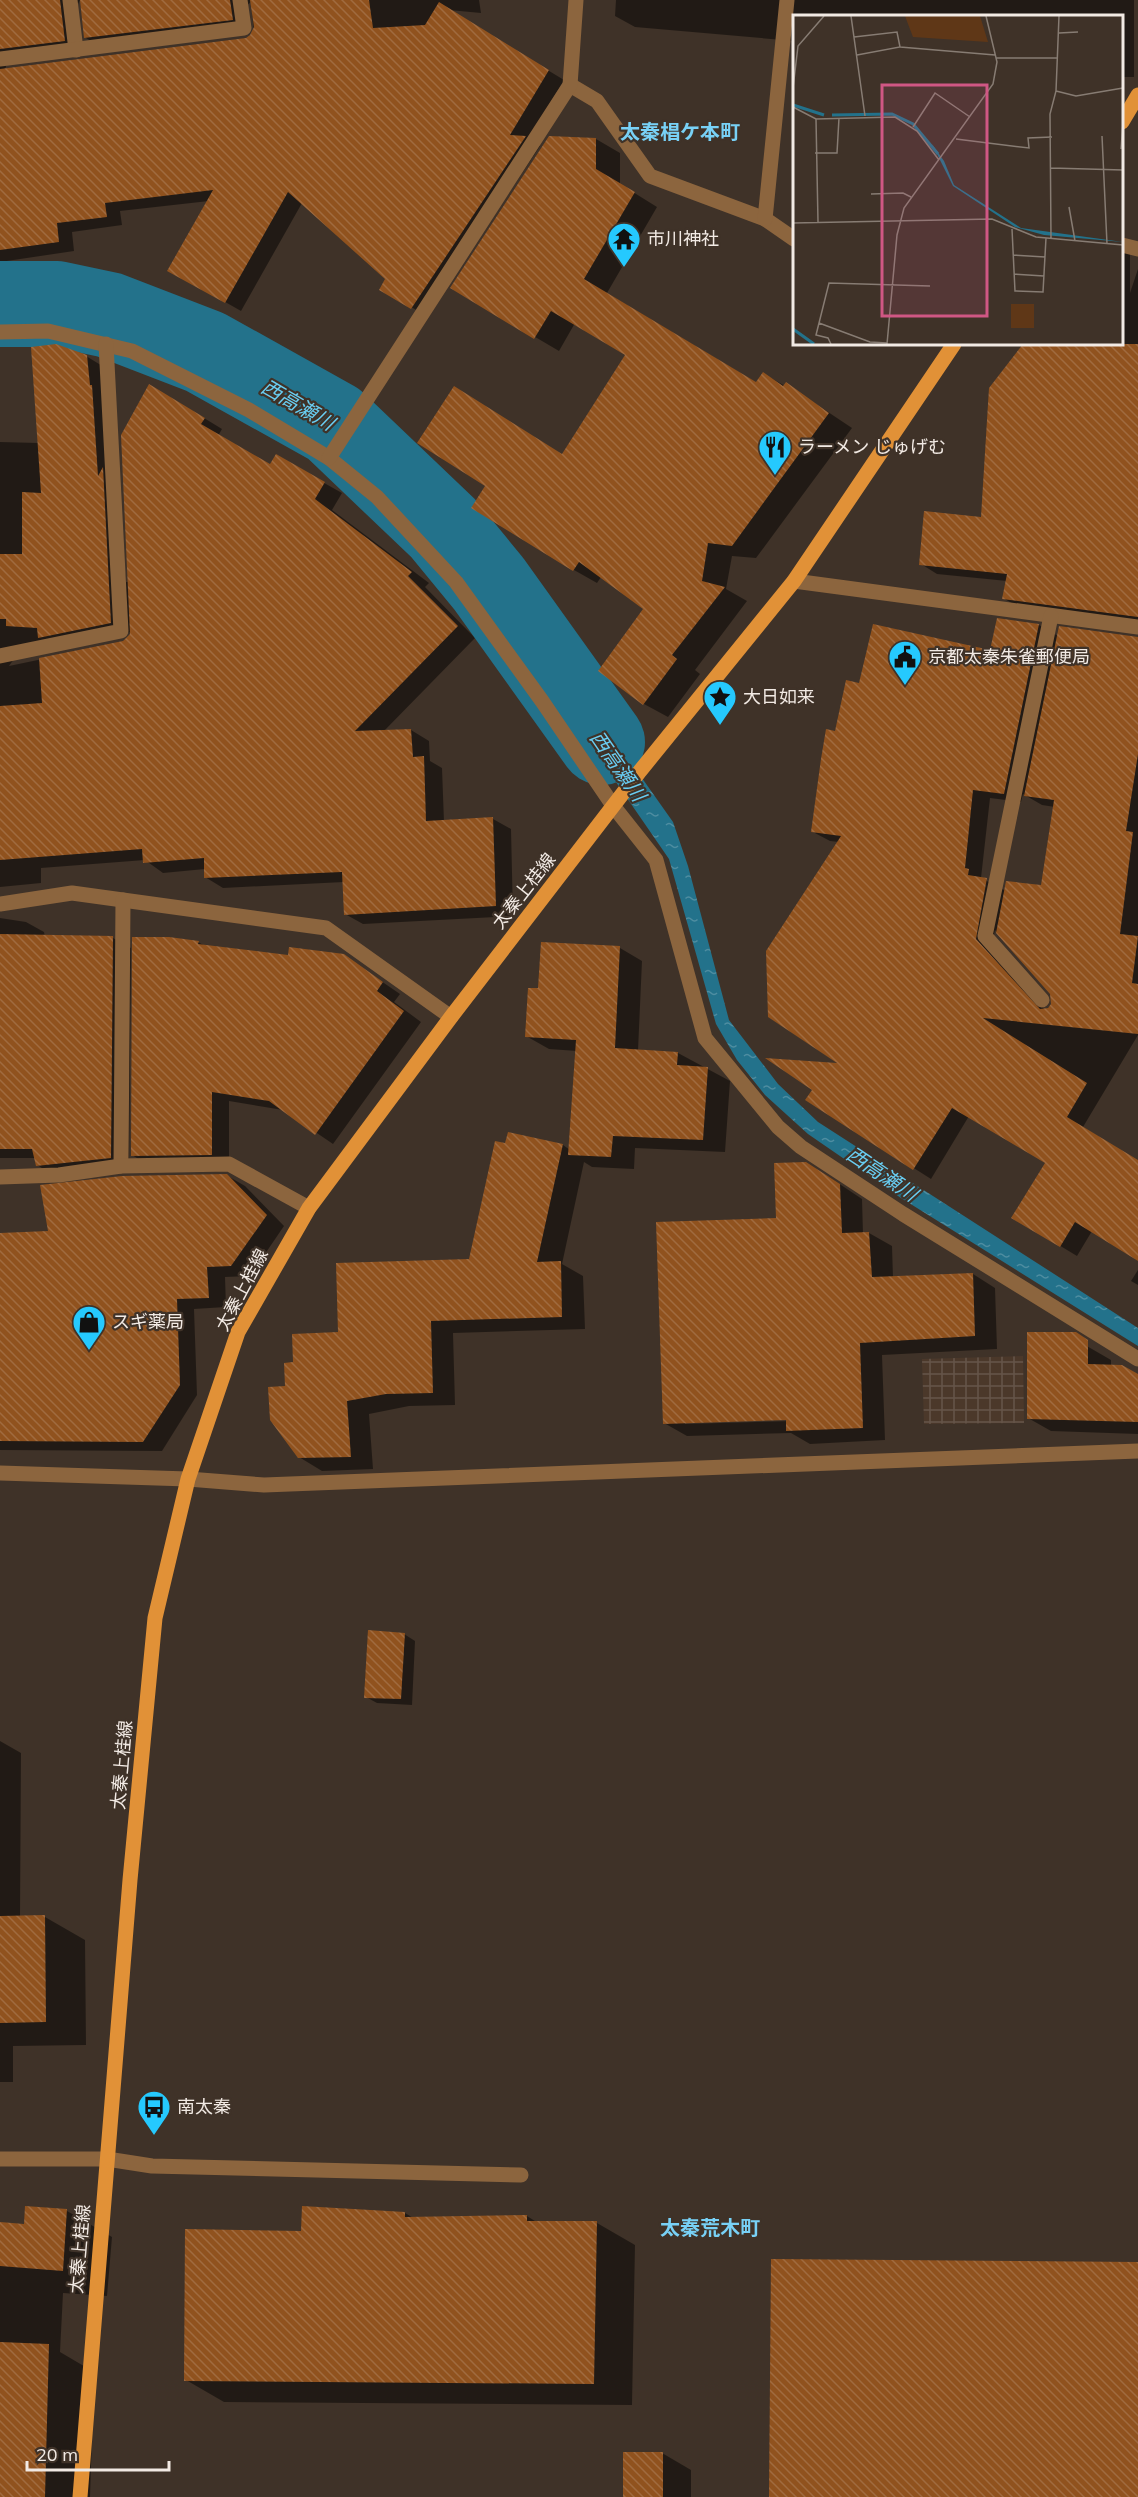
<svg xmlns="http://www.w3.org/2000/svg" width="1138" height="2497" font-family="Mulish,'Noto Sans JP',sans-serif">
<defs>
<pattern id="industrial-grid" width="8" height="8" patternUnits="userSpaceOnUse" patternTransform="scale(1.5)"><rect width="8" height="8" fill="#4b382a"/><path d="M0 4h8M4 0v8" fill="none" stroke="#655549"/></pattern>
<pattern id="water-ripples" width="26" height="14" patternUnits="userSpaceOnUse" patternTransform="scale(1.5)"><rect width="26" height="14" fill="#23728b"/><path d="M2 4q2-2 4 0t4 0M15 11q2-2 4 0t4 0" fill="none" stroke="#4e8da1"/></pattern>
<pattern id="building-back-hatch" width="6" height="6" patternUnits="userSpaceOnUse" patternTransform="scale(1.5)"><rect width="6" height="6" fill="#90521e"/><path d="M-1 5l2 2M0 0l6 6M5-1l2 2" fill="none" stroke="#a06b3f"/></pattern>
</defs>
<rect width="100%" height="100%" fill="#3f3228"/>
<polygon fill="url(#industrial-grid)" points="1023,1356 1024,1423 924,1424 922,1359"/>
<polygon fill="url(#water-ripples)" points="543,638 673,822 688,866 729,1020 778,1084 818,1122 1138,1328 1138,1346 901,1198 808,1134 765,1095 737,1060 716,1024 669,859 525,650"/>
<g fill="#0007" fill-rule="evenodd">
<polygon points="0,0 80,0 75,10 80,49 7,63 5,70 246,39 254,33 251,2 246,6 248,28 101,47 86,38 81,0 479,0 481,13 449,10 564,80 528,139 540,146 427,316 381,290 387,279 302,203 241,311 169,270 209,201 120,211 122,225 72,232 74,251 0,262"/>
<polygon points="616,0 1134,0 1134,77 1122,77 1122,16 794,16 794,41 635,27 615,16"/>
<polygon points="596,139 620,153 620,184 657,207 607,293 757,383 764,374 785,386 786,384 852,428 756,558 732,556 726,589 747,601 695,670 700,674 668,717 644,704 600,670 645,609 601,577 597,583 574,570 487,486 563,455 627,354 575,323 559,351 452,288"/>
<polygon points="1122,247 1130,252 1130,293 1138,269 1138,624 1020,608 1003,598 1007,581 937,574 921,564 983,519 1032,350 1037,344 1122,344"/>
<path d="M86,356L104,367L126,582H129L168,396L222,429L218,436L271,466L276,456L342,493L332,510L429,583L425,587L475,638L383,732L411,730L429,741L430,761L442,768L444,822L493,819L511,829L513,916L363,924L345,914L344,882L223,888L205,877V869L163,873L145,860L41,868V883L0,887V442L39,443ZM131,632V636L124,642L9,666L16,656Z"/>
<path d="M998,620L1039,625L1058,636L1138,638V1035L1083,1127L1138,1161V1260L1092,1231L1077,1256L1019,1221L1047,1162L969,1116L931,1179L807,1100L842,1065L839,842L830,841L813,832L836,733L860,685L991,652ZM1023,794L1042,805L1055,807L1042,887L1006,891L981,878L990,798L1021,802ZM995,930L1051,993L1053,1004L1045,1010L994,953L992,944Z"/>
<polygon points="0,918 26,922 44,932 45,937 113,938 131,948 129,1167 55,1176 37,1165 36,1158 0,1158"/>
<polygon points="198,942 205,946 289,957 343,955 400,994 394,1002 421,1022 333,1144 283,1110 229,1101 229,1164 150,1166 132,1155"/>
<polygon points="620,948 642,961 638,1051 678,1053 730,1081 725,1152 635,1148 634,1169 592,1167 584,1162 562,1264 583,1276 585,1329 453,1333 455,1405 409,1406 369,1414 373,1469 322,1471 299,1457 287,1388 294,1364 340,1334 470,1260 506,1145 563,1145 570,1150 577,1051 549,1049 526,1036 539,989"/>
<polygon points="226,1175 245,1186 284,1226 250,1276 225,1277 226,1307 194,1309 197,1395 162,1451 0,1450 0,1234 50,1232"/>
<path d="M829,1177L862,1199L863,1234L869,1233L892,1246L893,1278L973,1274L995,1288L997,1349L882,1355L885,1440L810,1444L791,1433L687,1436L664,1423L777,1220ZM793,1418V1421L685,1424V1421Z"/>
<polygon points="1138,1270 1138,1285 1131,1281"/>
<polygon points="1066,1334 1111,1360 1111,1366 1138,1376 1138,1434 1051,1431 1028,1418"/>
<polygon points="404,1634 415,1641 412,1705 377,1703 366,1697"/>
<polygon points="0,1741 21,1753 20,1917 45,1917 85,1940 86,2045 13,2046 13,2082 0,2082"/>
<polygon points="67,2211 112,2237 107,2296 63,2293 60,2352 94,2372 90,2497 0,2497 0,2223 25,2226"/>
<polygon points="405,2213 415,2219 527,2216 538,2223 597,2223 635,2245 632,2405 224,2402 186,2380 303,2233"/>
<polygon points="662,2453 691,2470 691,2497 625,2497"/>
</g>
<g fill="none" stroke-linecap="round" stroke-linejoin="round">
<polyline stroke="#23728b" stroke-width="86" points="0,304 57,304 109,315 205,352 334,424 443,528 489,584 602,742"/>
</g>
<g fill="url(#building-back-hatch)">
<polygon points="0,0 60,0 65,41 0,49"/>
<polygon points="80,0 230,0 233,20 84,38"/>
<polygon points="250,0 369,0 373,28 425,25 439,2 549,70 510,135 526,136 411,309 379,290 385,279 288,192 225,303 167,271 213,190 105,203 107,217 57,223 59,242 0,250 0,69 246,38 250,35 254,27"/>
<polygon points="549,136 596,138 596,169 635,192 584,279 756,382 763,372 783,386 786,382 829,413 732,546 708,543 702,581 725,587 672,655 677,659 643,705 598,671 643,609 579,562 573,571 471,508 485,486 417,443 454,386 562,454 625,355 551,311 534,339 450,288"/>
<polygon points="56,344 87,355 90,385 92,385 98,476 103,467 111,623 38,638 37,628 6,626 6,619 0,619 0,554 22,554 22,492 41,493 31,347"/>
<polygon points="1023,344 1138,344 1138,617 1002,599 1007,574 919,565 924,511 981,517 989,388"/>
<polygon points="149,384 205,418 201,424 270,464 276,454 325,482 315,499 412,572 408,576 458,626 355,731 411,729 413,757 424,756 426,821 493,817 496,906 344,915 342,872 204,878 204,858 143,863 142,849 0,860 0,706 42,703 39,658 123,641 130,634 121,435"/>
<polygon points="997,618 1039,624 1004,794 973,790 965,868 969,869 968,875 987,878 976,939 1040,1009 1048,1008 1051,1004 1050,994 996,933 1006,881 1041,885 1054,800 1024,796 1059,626 1138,637 1138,754 1126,831 1133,832 1120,934 1138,936 1132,983 1138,984 1138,1034 983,1018 1087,1083 1067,1117 1138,1160 1138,1261 1075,1222 1060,1247 1011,1218 1045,1163 952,1108 913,1170 805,1100 812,1090 765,1058 837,1063 768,1017 766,951 841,836 811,832 821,759 826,729 835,731 846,680 859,683 873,624 990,650"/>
<polygon points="0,934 113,936 111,1158 36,1166 32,1149 0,1149"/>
<polygon points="132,937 169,937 199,941 198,944 288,955 289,947 344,954 383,982 377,991 404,1011 315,1135 269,1101 212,1092 212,1155 131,1156"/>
<polygon points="541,942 620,946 615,1048 678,1052 677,1065 708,1067 703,1140 613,1136 611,1157 568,1155 576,1040 525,1037 528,988 538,988"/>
<polygon points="508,1132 563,1144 537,1262 561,1261 562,1317 431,1321 433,1393 386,1394 347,1401 351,1457 298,1458 270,1420 268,1387 285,1386 284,1363 293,1362 292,1334 338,1332 336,1263 469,1259 495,1141 505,1143"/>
<polygon points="806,1162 840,1184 842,1233 869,1232 872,1277 973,1273 975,1336 860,1343 863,1428 786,1431 786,1420 663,1424 656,1222 776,1218 774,1163"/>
<polygon points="227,1174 267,1215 231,1266 207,1267 209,1298 177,1299 180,1385 143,1442 0,1441 0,1233 48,1231 40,1185 122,1176"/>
<polygon points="1027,1332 1076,1332 1088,1340 1088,1364 1122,1365 1138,1374 1138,1422 1027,1419"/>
<polygon points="368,1630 405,1633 401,1699 364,1698"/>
<polygon points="45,1915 46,2022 0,2023 0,1916"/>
<polygon points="25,2206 67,2209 63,2271 0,2266 0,2222 24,2224"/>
<polygon points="302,2206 405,2212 405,2217 527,2215 527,2221 597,2221 594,2384 184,2381 185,2229 301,2231"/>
<polygon points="771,2259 1138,2262 1138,2497 769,2497"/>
<polygon points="0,2342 49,2344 45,2497 0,2497"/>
<rect x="623" y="2452" width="40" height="45"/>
</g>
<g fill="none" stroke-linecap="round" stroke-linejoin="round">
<g stroke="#8c653e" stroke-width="15">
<polyline points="70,0 76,50"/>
<polyline points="0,59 244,28 240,0"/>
<polyline points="570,85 597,101 650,176 765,219 794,239"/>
<polyline points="765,219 787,0"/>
<polyline points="1122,245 1138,249"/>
<polyline points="0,332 48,331 132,351 249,410 329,458 377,497 456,582 542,701 614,807 656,860 705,1038 778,1127 801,1147 903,1214 1138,1359"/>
<polyline points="329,458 570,85 576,0"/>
<polyline points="794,581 1138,627"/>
<polyline points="0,656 121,631 106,344"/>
<polyline points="0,904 72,893 326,928 451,1017"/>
<polyline points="1042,1000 985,936 1051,616"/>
<polyline points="121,1166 123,900"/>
<polyline points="0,1177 59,1175 121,1166 229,1164 309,1208"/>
<polyline points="0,1473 188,1479 264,1485 1138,1451"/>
<polyline points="0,2159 107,2159 152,2166 521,2175"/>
</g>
<g stroke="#e19137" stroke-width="15">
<polyline points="1122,122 1138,95"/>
<polyline points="80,2497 130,1880 155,1618 188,1479 238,1332 309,1208 451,1017 640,771 794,581 954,344"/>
</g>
</g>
<defs>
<symbol id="temple-pin" viewBox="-11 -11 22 30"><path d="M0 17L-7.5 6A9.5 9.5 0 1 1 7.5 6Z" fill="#25c9fe" stroke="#3f3228"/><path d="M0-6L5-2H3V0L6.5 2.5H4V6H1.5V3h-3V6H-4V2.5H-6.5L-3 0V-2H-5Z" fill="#111"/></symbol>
<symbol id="restaurant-pin" viewBox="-11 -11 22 30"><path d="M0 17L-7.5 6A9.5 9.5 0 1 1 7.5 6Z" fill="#25c9fe" stroke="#3f3228"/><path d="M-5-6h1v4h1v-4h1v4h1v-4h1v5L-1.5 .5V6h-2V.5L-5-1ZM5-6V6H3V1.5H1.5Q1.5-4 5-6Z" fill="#111"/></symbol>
<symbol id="civic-pin" viewBox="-11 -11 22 30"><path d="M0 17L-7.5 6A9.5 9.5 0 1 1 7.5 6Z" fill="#25c9fe" stroke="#3f3228"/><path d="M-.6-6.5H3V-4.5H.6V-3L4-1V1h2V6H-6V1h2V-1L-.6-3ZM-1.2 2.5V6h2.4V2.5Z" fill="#111"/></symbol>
<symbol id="sight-pin" viewBox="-11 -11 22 30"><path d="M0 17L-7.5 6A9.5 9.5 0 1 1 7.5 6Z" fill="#25c9fe" stroke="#3f3228"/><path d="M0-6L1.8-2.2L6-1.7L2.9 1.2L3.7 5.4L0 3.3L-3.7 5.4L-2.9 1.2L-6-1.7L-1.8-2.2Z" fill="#111"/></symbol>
<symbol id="shop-pin" viewBox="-11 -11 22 30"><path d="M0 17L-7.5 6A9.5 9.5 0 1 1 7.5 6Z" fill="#25c9fe" stroke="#3f3228"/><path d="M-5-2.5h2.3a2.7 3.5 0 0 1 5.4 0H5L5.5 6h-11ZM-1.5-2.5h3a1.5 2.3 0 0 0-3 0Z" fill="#111"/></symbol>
<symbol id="bus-pin" viewBox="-11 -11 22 30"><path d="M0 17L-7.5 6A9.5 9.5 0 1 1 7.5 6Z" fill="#25c9fe" stroke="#3f3228"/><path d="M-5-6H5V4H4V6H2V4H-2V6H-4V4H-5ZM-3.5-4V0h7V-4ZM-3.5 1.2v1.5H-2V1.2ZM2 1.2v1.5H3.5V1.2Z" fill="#111"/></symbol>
</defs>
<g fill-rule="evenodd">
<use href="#temple-pin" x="605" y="220" width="38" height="52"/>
<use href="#restaurant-pin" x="756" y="428" width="38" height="52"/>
<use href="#civic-pin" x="886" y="638" width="38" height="52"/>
<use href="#sight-pin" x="701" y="678" width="38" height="52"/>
<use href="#shop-pin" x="70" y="1303" width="38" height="52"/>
<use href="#bus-pin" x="135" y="2088" width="38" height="52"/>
</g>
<g text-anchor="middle" stroke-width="4.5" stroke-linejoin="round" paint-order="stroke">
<g font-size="18" fill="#f2eae4" stroke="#3f3228" text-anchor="start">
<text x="647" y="245">市川神社</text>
<text x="798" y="453">ラーメン じゅげむ</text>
<text x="928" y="663">京都太秦朱雀郵便局</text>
<text x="743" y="703">大日如来</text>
<text x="112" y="1328">スギ薬局</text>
<text x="177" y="2113">南太秦</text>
</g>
<g font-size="18" fill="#f2eae4" stroke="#3f3228">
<text transform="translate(524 891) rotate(-52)" y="6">太秦上桂線</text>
<text transform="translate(242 1290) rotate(-62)" y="6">太秦上桂線</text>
<text transform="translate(122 1765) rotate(-85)" y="6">太秦上桂線</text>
<text transform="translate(80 2249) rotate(-85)" y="6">太秦上桂線</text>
</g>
<g font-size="20" font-weight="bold" fill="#78d1f6" stroke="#3f3228">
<text x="680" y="139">太秦椙ケ本町</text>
<text x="710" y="2235">太秦荒木町</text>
</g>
<g font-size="20" font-style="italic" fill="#69cef3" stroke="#3f3228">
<text transform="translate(298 405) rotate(30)" y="7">西高瀬川</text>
<text transform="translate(618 766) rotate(55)" y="7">西高瀬川</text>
<text transform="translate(882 1174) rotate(34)" y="7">西高瀬川</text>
</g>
</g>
<g transform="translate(793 15)">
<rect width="330" height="330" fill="#3f3228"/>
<path d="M112,1H187L195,27L120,22ZM218,289H241V313H218Z" fill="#5f3717"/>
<path d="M139,129L151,146L161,170L228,213L330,227L251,220L222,212L160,171Z" fill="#23728b"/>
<path fill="none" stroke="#23728b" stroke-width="3" d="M0,90L31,100M39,100L99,99L120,109L145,139M0,314L21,329"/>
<path fill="none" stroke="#877c73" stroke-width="1.5" d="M58,1L72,101M266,18L285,17M61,22L104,17L107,32L64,40M107,32L202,40M203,43H264M0,73L5,31L31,1M263,76L283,81L330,73M0,92L23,104L102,102L124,116L146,145M23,104L25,207M120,112L142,78L177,102M309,121L314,229M163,124L236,133L235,123L259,122M328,134L330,108M22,138H44L46,103M258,153L330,155M78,179L110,178L118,182M276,192L282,226M0,208L199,204L243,222L330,230M219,214L222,276L250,277L253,223M258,224L257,99L263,76L266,1M220,240L252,242M221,259L251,261M26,308L77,327L94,328M38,329L35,323L23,320L36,268L137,271M94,329L104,220L111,193L200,69L204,47L193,1"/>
<path fill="#d05784" fill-opacity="0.15" stroke="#d05784" stroke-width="3" d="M89,70H194V301H89Z"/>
<rect width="330" height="330" fill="none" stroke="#f2eae4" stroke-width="3"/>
</g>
<path d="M27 2461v9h142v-9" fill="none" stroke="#f2eae4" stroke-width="3"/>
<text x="36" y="2461" font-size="18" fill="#f2eae4" stroke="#3f3228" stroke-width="4.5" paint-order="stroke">20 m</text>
</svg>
